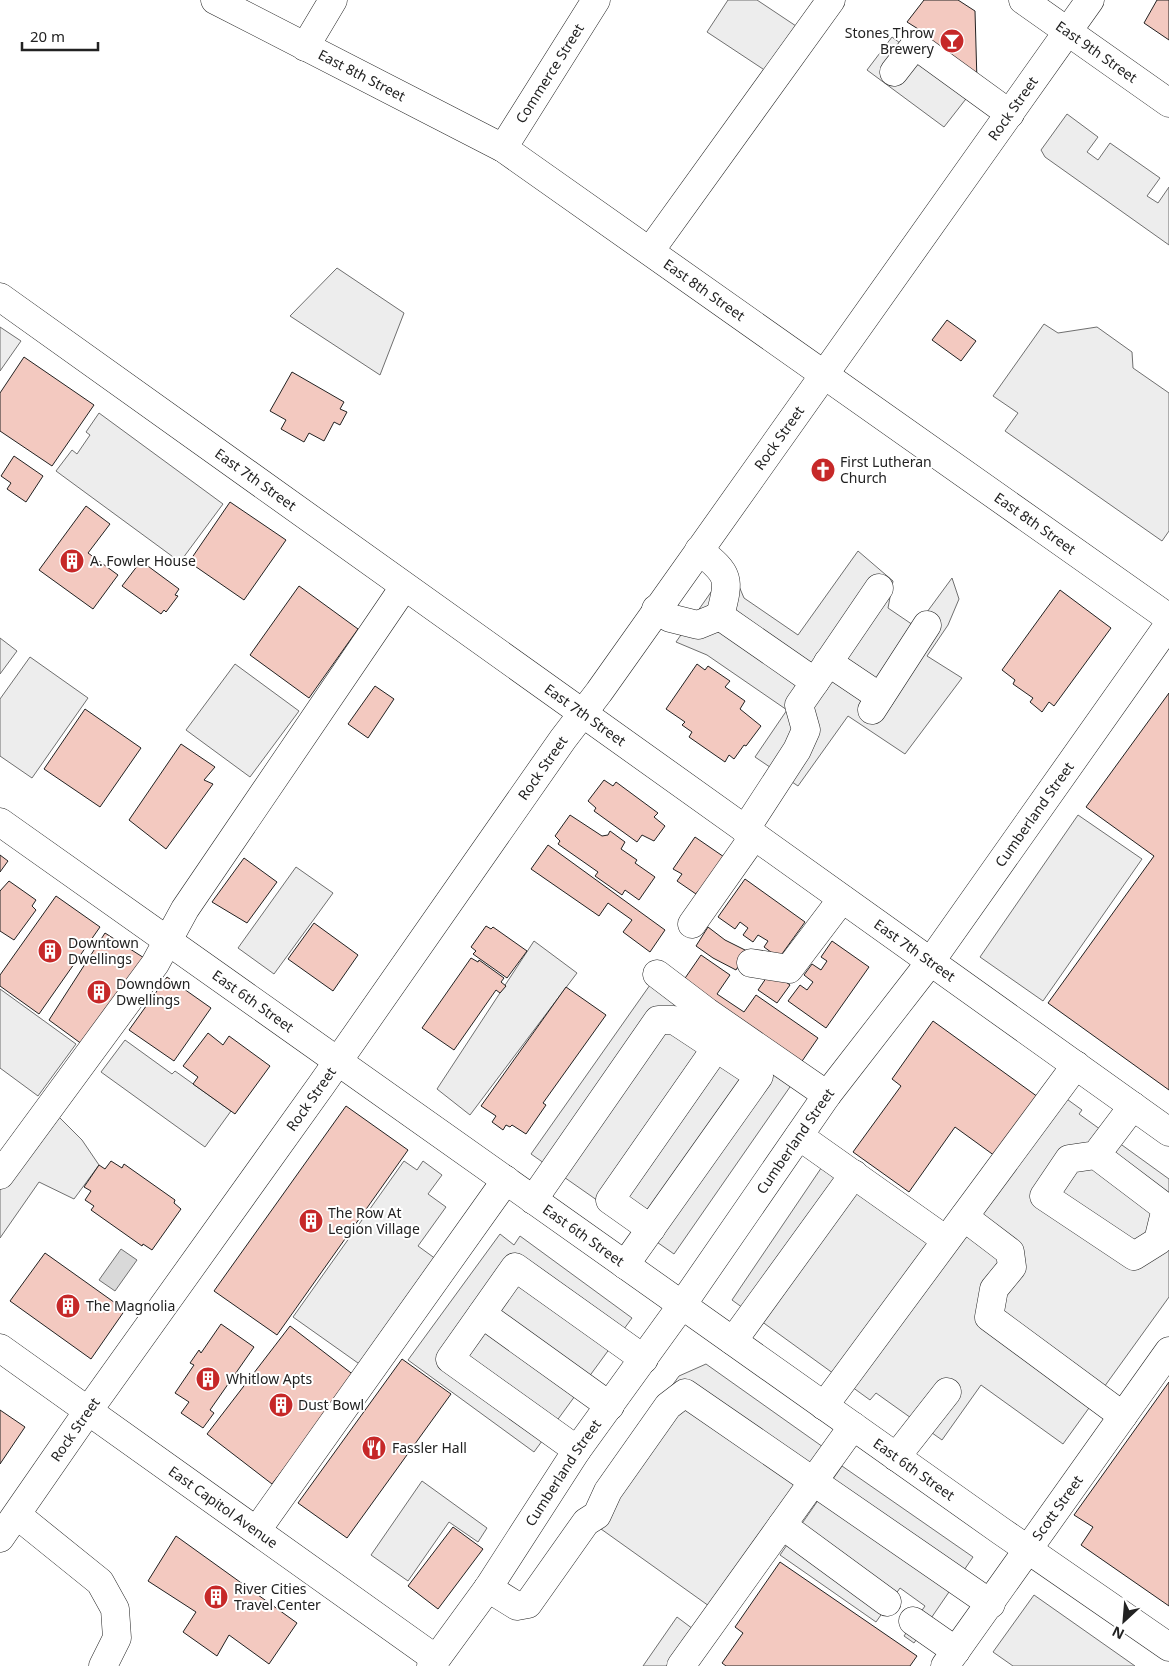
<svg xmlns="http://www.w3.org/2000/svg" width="1169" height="1666" font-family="'Noto Sans',sans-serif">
<rect width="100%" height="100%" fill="#fff"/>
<g fill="#ededed" stroke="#6f6f6f">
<polygon points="728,0 757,0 799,28 769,73 707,32"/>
<polygon points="892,37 969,95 944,127 867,70"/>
<polygon points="1067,114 1098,137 1087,152 1098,160 1110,143 1160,178 1147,196 1158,203 1169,187 1169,245 1045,157 1041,150"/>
<polygon points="337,268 404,313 380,375 290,316"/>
<polygon points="1044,324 1058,333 1097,327 1132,352 1133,368 1169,393 1169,531 1162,541 1005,431 1018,413 993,396"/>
<polygon points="0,327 21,341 0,371"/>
<polygon points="99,413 223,504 180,562 56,471 72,450 77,454 90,435 86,432"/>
<polygon points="858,551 893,581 888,608 916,627 952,578 959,599 948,625 927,656 962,678 905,754 848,716 798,786 755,757 787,710 707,655 676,642 730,565 744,598 798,635"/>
<polygon points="0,638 17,651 0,674"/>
<polygon points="30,657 88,698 32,778 0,756 0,699"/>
<polygon points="235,664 299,711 250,777 186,730"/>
<polygon points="1078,815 1142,859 1043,1001 980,957"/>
<polygon points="296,867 333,893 274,974 238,948"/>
<polygon points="534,941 577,973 470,1115 437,1089"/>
<polygon points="650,985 792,1084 674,1254 531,1154"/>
<polygon points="0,989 76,1044 38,1096 0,1068"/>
<polygon points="125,1040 172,1074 175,1071 231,1111 205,1147 101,1072"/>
<polygon points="1046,1084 1082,1110 1079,1114 1169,1179 1169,1297 1063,1444 981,1385 942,1440 876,1393 870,1400 732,1300 832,1152 940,1231"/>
<polygon points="53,1111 82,1140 99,1165 74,1199 39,1182 0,1238 0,1185"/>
<polygon points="404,1161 417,1170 423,1161 442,1175 428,1194 446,1207 418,1246 440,1262 365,1368 293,1317"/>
<polygon points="500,1234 514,1245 520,1236 632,1318 534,1452 408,1360"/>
<polygon points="706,1364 823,1447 709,1606 580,1514 679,1376"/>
<polygon points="842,1466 973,1557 914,1643 904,1636 925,1606 900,1588 876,1622 780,1555"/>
<polygon points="422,1481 487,1528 478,1542 449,1522 408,1581 371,1555"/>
<polygon points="1034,1595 1135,1666 1013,1666 993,1652"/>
<polygon points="677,1617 693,1629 667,1666 643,1666"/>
</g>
<polygon fill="#d9d9d9" stroke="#6f6f6f" points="121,1249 137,1260 115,1291 99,1280"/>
<g fill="#f3c9c0" stroke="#222">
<polygon points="924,0 958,0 975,11 977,82 926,45 931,37 907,22"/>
<polygon points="1157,0 1169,0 1169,40 1144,23"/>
<polygon points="947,320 976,341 961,361 932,340"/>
<polygon points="24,357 94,405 52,466 0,431 0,393"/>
<polygon points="292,372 344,402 340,409 347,412 340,425 334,422 324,441 309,433 304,442 281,429 286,420 270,411"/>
<polygon points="14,456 43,476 26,502 7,489 11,483 1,476"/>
<polygon points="230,502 286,540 244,600 189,562"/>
<polygon points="86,506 110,524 88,553 118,575 93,609 39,570"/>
<polygon points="141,561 179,589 175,595 178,596 166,612 164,610 161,614 122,586"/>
<polygon points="299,586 358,629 309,698 250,655"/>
<polygon points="1060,590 1111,628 1054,706 1049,702 1042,712 1030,702 1033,698 1013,684 1015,680 1002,670"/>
<polygon points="697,664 705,670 708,666 730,681 725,687 745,701 740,709 761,726 746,746 744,745 734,759 729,755 725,762 689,737 692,732 682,725 685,722 666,709"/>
<polygon points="375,686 394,699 368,738 348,724"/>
<polygon points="1169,693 1169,1090 1048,1003 1154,856 1086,807"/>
<polygon points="85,709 141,748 100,807 44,769"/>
<polygon points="181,744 215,767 204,780 213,784 166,849 129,820"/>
<polygon points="604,780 613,786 616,782 658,813 654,817 665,826 654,841 642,835 637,842 594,811 596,808 588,801"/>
<polygon points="570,815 602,836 608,835 610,831 625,842 621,849 637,860 635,863 655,877 639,900 625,890 622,895 595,876 598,872 558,844 560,841 555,836"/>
<polygon points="695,837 727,859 702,894 698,891 696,894 677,881 682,874 673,869"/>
<polygon points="548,845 665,930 650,952 623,932 632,920 608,903 599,916 531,869"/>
<polygon points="0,855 8,861 0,872"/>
<polygon points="244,858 277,882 247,923 212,902"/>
<polygon points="745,879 805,922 779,958 764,947 768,941 758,935 753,942 743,935 748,928 740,922 735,929 718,917"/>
<polygon points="9,881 36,900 32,906 36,910 14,940 0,931 0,891"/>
<polygon points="56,896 100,927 39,1014 0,986 0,975"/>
<polygon points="314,923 358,955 333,991 288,959"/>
<polygon points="486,926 491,929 493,927 527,951 507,978 473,954 476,951 471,947"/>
<polygon points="708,927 725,940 747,951 736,970 713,958 696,946"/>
<polygon points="105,933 152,963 90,1050 49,1020"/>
<polygon points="832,941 869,967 826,1028 788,1001 800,985 807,990 813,982 804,975 812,964 821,970 827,961 821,957"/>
<polygon points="701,955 730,975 717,994 744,1012 756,995 818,1038 798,1067 681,984"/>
<polygon points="471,958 478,962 479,960 504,978 501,982 506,986 500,993 496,990 454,1050 422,1028"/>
<polygon points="771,971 790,985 777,1003 758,990"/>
<polygon points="167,977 211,1008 174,1061 129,1030"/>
<polygon points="566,987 606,1015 543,1103 546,1105 526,1134 512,1125 510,1127 506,1125 503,1130 492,1122 496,1116 481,1106"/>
<polygon points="933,1021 1038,1097 995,1156 955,1127 909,1192 853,1152 901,1086 892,1079"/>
<polygon points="208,1033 223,1045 229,1036 270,1066 235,1114 193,1084 198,1077 183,1066"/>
<polygon points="346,1106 408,1150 277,1335 214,1291"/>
<polygon points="111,1161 122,1168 124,1164 175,1200 174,1203 181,1209 152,1250 143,1244 142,1246 91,1210 94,1206 85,1200 91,1191 84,1187 99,1165 105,1169"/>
<polygon points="45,1253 125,1310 91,1359 10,1301"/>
<polygon points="221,1324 254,1347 210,1410 214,1413 203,1428 181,1413 189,1402 175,1393 194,1365 190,1363 199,1350 201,1353"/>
<polygon points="290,1326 355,1376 272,1484 207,1434"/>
<polygon points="402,1359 451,1394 347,1538 298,1503"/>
<polygon points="1169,1382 1169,1606 1081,1545 1093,1527 1074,1515"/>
<polygon points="0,1410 25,1427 0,1464"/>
<polygon points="453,1527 483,1549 438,1609 408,1586"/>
<polygon points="176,1536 297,1623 269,1664 229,1635 217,1656 183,1632 196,1612 148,1581"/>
<polygon points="780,1562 917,1656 910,1666 726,1666 722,1663 743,1633 735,1627"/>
</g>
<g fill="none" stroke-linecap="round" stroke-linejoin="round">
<defs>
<g id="minor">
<path id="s1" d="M215,0L503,148L1169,618"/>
<polyline points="305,47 333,0"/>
<polyline points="894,72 915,45 1010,114"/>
<path id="s2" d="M503,148L596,0"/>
<polyline points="650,251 831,0"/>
<path id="s3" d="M0,297L1169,1132"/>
<path d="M699,550C730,575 730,578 720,616"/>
<polyline points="656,609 670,618 698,625 720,616"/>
<polyline points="720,616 815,682 799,705 806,730 797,750 745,830"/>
<polyline points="828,662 880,697"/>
<polyline points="815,682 879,588"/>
<polyline points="872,710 927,625"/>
<path id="s4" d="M0,822L1001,1531L1169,1647"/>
<polyline points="692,924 754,836"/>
<polyline points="751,963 789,969 842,899"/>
<polyline points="657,974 707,1012 827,1095"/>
<polyline points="799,1136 946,1240"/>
<polyline points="1096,1155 1166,1208 1158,1241 1134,1256 1044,1196 1069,1159 1096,1155 1133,1106"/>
<polyline points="0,1175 155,964 185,909 404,587"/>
<polyline points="533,1200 658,1020 674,1020 759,1076 625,1265"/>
<polyline points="964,1217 1010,1252 1012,1267 994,1289 989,1317 1123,1416"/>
<polyline points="651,1229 610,1200 716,1048"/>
<polyline points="482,1314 610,1406"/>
<polyline points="733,1341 854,1174"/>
<path id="s5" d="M0,1348L436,1659"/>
<polyline points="824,1406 1076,1065"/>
<polyline points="577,1450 450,1359 515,1267 644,1359"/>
<polyline points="896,1457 947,1392"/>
<polyline points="17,1515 100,1582 115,1609 117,1638 103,1666"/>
<polyline points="782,1525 887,1602"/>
<polyline points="257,1530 506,1180"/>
<path id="s6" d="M0,1538L88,1411L322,1084L563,739L599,692L1090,0"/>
<polyline points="488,1588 517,1606 528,1604 586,1522 597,1515 608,1491 668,1406 685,1393 991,1604"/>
<polyline points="913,1621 956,1651"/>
<polyline points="681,1666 853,1426"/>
</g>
<g id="major">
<path id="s7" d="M1023,0L1169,103"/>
<path id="s8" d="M431,1666L488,1588L577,1450L682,1305L827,1095L931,961L1169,624"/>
<path id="s9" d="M945,1666L1169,1351"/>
</g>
</defs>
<use href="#minor" stroke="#222" stroke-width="29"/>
<use href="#major" stroke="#222" stroke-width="29"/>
<use href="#minor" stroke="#fff" stroke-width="28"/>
<use href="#major" stroke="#fff" stroke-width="28"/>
</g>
<defs>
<symbol id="bar-disc" viewBox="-11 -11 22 22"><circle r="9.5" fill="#c62828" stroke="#fff"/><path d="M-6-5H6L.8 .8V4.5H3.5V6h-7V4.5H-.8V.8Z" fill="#fff"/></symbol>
<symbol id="church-disc" viewBox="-11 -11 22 22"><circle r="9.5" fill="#c62828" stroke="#fff"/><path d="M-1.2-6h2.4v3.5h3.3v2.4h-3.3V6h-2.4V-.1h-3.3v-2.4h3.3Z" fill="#fff"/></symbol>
<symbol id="building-disc" viewBox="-11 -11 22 22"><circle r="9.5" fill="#c62828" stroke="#fff"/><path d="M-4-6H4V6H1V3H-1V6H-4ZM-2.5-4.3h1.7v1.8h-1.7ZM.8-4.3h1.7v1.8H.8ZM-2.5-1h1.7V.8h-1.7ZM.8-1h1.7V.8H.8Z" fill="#fff"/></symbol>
<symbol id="restaurant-disc" viewBox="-11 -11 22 22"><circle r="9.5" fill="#c62828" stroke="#fff"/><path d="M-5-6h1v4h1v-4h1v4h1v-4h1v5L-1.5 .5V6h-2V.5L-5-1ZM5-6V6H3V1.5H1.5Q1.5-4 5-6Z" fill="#fff"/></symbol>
</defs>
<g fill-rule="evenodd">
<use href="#bar-disc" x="938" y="27" width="28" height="28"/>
<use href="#church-disc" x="809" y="456" width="28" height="28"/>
<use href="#building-disc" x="58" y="547" width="28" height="28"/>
<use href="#building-disc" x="36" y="937" width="28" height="28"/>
<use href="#building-disc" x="85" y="978" width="28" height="28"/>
<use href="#building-disc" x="297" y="1207" width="28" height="28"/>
<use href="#building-disc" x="54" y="1292" width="28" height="28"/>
<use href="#building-disc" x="194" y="1365" width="28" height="28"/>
<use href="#building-disc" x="267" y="1391" width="28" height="28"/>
<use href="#restaurant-disc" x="360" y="1434" width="28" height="28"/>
<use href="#building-disc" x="202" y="1583" width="28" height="28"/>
</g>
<g text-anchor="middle" stroke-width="4" stroke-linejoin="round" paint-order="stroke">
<g font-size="14" fill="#222" stroke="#fff" text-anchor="start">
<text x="934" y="38" text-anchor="end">Stones Throw<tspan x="934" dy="16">Brewery</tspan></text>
<text x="840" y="467">First Lutheran<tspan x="840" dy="16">Church</tspan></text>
<text x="90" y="566">A. Fowler House</text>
<text x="68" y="948">Downtown<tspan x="68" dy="16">Dwellings</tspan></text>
<text x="116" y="989">Downdown<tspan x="116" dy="16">Dwellings</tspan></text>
<text x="328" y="1218">The Row At<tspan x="328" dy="16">Legion Village</tspan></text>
<text x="86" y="1311">The Magnolia</text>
<text x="226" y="1384">Whitlow Apts</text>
<text x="298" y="1410">Dust Bowl</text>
<text x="392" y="1453">Fassler Hall</text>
<text x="234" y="1594">River Cities<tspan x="234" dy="16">Travel Center</tspan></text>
</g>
<g font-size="14" fill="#222" stroke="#fff">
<text dy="5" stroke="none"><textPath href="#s7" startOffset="90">East 9th Street</textPath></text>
<text dy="5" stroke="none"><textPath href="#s2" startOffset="88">Commerce Street</textPath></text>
<text dy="5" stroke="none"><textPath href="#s1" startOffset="165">East 8th Street</textPath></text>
<text dy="5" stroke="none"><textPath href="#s6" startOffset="1752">Rock Street</textPath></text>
<text dy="5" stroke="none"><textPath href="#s1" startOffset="570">East 8th Street</textPath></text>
<text dy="5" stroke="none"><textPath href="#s6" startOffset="1348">Rock Street</textPath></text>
<text dy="5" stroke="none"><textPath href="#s3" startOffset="314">East 7th Street</textPath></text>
<text dy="5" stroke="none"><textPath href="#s1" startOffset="975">East 8th Street</textPath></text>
<text dy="5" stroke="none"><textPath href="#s3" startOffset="719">East 7th Street</textPath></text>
<text dy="5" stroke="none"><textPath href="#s6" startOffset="942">Rock Street</textPath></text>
<text dy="5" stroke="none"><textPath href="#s8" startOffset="1044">Cumberland Street</textPath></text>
<text dy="5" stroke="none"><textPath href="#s3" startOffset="1124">East 7th Street</textPath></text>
<text dy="5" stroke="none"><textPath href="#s4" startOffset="310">East 6th Street</textPath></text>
<text dy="5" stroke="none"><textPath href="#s6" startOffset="538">Rock Street</textPath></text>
<text dy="5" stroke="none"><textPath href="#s8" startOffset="639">Cumberland Street</textPath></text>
<text dy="5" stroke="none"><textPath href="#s4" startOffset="715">East 6th Street</textPath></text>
<text dy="5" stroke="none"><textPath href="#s6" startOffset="132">Rock Street</textPath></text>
<text dy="5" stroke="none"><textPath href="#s4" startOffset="1120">East 6th Street</textPath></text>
<text dy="5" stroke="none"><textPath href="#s8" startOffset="234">Cumberland Street</textPath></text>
<text dy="5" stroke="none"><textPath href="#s5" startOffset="274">East Capitol Avenue</textPath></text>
<text dy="5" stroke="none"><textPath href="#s9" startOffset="194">Scott Street</textPath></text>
</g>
</g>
<g transform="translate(1124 1621) rotate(206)" stroke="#ffffff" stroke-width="4" paint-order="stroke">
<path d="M0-4L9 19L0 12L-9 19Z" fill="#222222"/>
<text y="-8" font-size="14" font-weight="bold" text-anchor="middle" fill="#222222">N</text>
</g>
<path d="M22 42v8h76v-8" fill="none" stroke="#222222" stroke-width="2.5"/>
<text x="30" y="42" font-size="15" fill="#222222" stroke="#ffffff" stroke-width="4" paint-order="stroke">20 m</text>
</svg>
